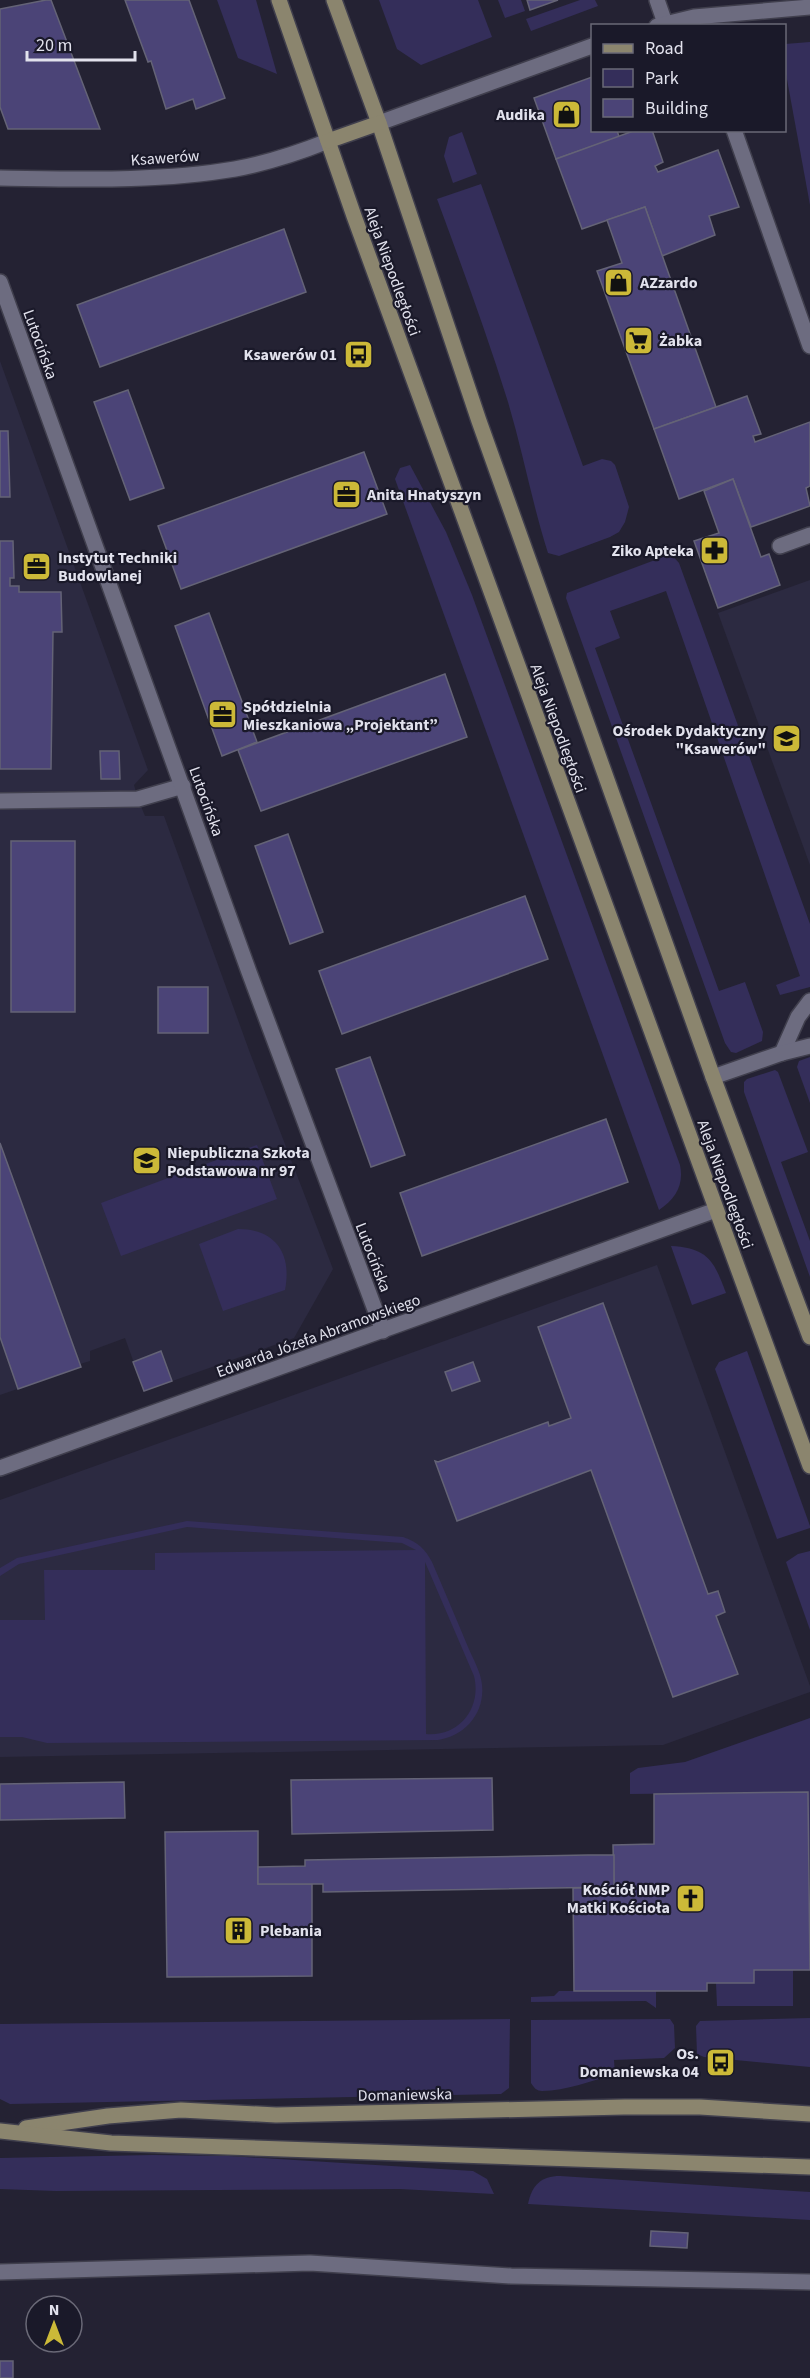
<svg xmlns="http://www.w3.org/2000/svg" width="810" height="2378" font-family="'Source Sans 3',sans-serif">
<rect width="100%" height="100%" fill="#242233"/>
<g fill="#2c2a41">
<polygon points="0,361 148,770 134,785 138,799 145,816 164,816 250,1053 333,1269 294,1338 144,1391 125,1338 90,1351 90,1361 80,1364 81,1367 0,1395"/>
<polygon points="810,580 810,865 718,613"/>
<polygon points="657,1265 810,1686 810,1692 663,1745 0,1757 0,1500"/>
</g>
<g fill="#342e5a" fill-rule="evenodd">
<polygon points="217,0 256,0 277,74 238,58"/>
<polygon points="379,0 478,0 492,37 421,65 397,49"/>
<polygon points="498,0 521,0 525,11 505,18"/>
<polygon points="580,0 595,0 598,6 531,31 526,19"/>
<polygon points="810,42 810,205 784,63 785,44"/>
<polygon points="462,132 477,174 453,183 444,156 449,137"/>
<path d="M481,184L583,466L602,459L611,461L615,465L629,507L625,522L619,532L610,537L559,556L548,553C532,503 523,452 508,402C487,334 462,267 437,199Z"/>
<path d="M410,465L446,532L472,595L680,1165C684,1185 676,1198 659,1210L395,479L400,468Z"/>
<polygon points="671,554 679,563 810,924 810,987 780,995 776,985 800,976 666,591 610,611 620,638 595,648 719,991 745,982 763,1032 762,1041 736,1053 731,1052 725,1043 566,598 567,593"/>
<polygon points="810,1057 810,1103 797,1067 799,1061"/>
<polygon points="775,1070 778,1072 808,1152 781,1162 810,1241 810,1277 744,1092 744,1082 747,1079"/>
<polygon points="257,1145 277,1199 121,1256 101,1203"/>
<path d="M238,1229C276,1229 292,1254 285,1290L223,1311L199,1244Z"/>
<path d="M671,1246C708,1248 714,1261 726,1293L692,1305Z"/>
<polygon points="747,1351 810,1526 810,1528 777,1539 715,1369 719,1362"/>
<path d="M187,1521L403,1537C418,1542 425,1549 432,1562C444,1590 456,1618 468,1647C473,1659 481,1672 482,1685C485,1713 465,1736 438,1740L47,1743L22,1737H0V1620H45L44,1570H155V1553L416,1550L402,1543L187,1527L19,1564L0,1576V1568L17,1558ZM425,1562L474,1676C482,1708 459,1737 426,1734Z"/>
<polygon points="810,1551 810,1630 786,1562 798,1554"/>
<polygon points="810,1718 810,1889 808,1792 630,1794 630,1773 638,1768 685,1762"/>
<polygon points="754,1970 793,1970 793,2006 717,2006 716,1983 754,1983"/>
<polygon points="559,1991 656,1991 656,2008 646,2001 531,2002 531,1997 554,1996"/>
<polygon points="810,2018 810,2067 704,2057 697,2054 696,2026 700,2021"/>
<polygon points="510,2019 509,2088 501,2094 10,2104 0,2099 0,2024"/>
<path d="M670,2019L674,2025L675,2048L664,2058L614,2060L615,2075C592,2080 566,2091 542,2091C537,2091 534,2088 531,2083V2020Z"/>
<polygon points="153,2155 229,2156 473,2171 487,2179 494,2194 400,2189 56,2191 0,2189 0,2158"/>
<path d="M560,2176L810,2192V2220L528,2204C532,2185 541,2176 560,2176Z"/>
</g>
<g fill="#4b4477" stroke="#646376" stroke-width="1.5">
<polygon points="46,0 51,0 100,129 8,129 0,107 0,9"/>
<polygon points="125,0 189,0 225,98 196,109 193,99 166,109 151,61 148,62"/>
<polygon points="527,0 558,0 530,10"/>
<polygon points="592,77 592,130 617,130 619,137 556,159 534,98"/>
<polygon points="636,130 652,130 663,162 655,166 658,172 718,150 739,207 709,216 715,235 662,256 645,207 582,229 556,159"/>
<polygon points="645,207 716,407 654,429 597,271 622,263 607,220"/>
<polygon points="284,229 306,292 100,367 77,305"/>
<polygon points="128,390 164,488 130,500 94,402"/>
<polygon points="747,396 761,434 753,436 755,442 810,422 810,486 806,488 810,506 751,527 733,479 679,499 654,429"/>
<polygon points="0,431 8,431 10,497 0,497"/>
<polygon points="364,452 387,514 181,589 158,526"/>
<polygon points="733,479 761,557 769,554 780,585 718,608 694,541 719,533 704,491"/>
<polygon points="0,541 13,541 14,578 10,578 10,586 19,586 19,592 61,592 62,632 53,632 51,769 0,769"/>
<polygon points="209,613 257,742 222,756 175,626"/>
<polygon points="445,674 467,737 261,811 238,750"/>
<polygon points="100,751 119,751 120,779 101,779"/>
<polygon points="288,834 323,932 290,944 255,846"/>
<rect x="11" y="841" width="64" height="171"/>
<polygon points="525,896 548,959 342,1034 319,971"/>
<rect x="158" y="987" width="50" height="46"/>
<polygon points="370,1057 405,1155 371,1167 336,1069"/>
<polygon points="606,1119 628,1182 422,1256 400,1193"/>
<polygon points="0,1143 81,1367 18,1389 0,1337"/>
<polygon points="603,1303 708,1594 718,1591 725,1612 716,1616 738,1674 673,1697 591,1470 457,1521 435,1461 438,1462 548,1422 549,1426 571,1418 538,1327"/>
<polygon points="161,1351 172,1381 144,1391 133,1362"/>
<polygon points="473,1362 480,1381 452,1391 445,1372"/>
<polygon points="492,1778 493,1830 292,1834 291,1780"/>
<polygon points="124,1782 125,1818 0,1820 0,1784"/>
<polygon points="808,1792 810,1970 754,1970 754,1983 707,1983 707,1991 574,1991 573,1888 614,1887 613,1845 654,1844 654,1794"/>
<polygon points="258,1831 258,1884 312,1884 312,1976 167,1977 165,1832"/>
<polygon points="588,1855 614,1855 614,1887 323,1892 323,1884 258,1884 258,1867 305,1866 305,1860"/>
<polygon points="651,2231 688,2233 687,2248 650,2246"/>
<rect x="0" y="2361" width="13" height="17"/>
</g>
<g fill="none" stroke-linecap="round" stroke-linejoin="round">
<defs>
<g id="lane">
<polyline points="657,0 665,23"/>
<polyline points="0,801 138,799 183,786"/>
<polyline points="782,1053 798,1017 810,1001"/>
<polyline points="713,1077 782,1053 810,1046"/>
</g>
<g id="street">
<polyline points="657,26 694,17 810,7"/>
<polyline points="379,123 592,46"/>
<polyline points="734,130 810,346"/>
<path d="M0,178C78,179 158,182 235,169C267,163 298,153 328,141"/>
<polyline points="0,282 249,972 383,1331"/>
<polyline points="780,546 810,535"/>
<polyline points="0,1468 716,1210"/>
<polyline points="0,2272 310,2263 511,2276 810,2282"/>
</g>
<g id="secondary">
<polyline points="279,0 354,216 810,1466"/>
<polyline points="334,0 379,123 479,421 713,1077 810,1337"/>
<polyline points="328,141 379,123"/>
<polyline points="26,2128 108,2116 181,2110 276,2115 624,2107 700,2107 810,2114"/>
<polyline points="0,2131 111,2143 810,2167"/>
</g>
</defs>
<use href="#lane" stroke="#403f4d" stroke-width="18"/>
<use href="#street" stroke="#403f4d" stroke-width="18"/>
<use href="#secondary" stroke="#403f4d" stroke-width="18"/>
<use href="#lane" stroke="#6d6c80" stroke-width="15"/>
<use href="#street" stroke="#6d6c80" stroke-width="15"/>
<use href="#secondary" stroke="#8b856e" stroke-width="15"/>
</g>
<defs>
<symbol id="shop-square" viewBox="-11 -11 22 22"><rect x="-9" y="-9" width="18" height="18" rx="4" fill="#ccb938" stroke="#1a1929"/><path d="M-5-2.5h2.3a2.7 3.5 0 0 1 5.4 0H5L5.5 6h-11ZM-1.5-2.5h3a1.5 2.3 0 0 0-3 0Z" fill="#111"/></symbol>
<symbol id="supermarket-square" viewBox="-11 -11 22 22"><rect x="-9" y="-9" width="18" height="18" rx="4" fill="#ccb938" stroke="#1a1929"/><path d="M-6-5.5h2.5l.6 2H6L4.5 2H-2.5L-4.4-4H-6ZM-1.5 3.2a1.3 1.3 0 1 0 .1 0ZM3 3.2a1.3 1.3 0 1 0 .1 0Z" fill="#111"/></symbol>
<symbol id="bus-square" viewBox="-11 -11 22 22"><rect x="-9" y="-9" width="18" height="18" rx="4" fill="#ccb938" stroke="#1a1929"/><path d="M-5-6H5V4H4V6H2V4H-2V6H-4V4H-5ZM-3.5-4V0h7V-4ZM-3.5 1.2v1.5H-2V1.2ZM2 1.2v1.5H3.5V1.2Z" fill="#111"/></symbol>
<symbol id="office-square" viewBox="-11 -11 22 22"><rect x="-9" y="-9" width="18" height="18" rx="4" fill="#ccb938" stroke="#1a1929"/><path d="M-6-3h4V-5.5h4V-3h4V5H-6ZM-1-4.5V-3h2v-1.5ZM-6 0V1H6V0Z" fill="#111"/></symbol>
<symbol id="pharmacy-square" viewBox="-11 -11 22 22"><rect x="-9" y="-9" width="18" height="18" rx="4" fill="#ccb938" stroke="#1a1929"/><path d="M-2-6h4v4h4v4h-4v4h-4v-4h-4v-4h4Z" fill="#111"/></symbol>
<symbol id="university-square" viewBox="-11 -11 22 22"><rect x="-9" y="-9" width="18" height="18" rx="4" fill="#ccb938" stroke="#1a1929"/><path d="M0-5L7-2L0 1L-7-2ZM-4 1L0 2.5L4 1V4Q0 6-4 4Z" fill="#111"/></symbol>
<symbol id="church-square" viewBox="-11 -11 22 22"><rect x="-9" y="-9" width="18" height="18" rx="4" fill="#ccb938" stroke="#1a1929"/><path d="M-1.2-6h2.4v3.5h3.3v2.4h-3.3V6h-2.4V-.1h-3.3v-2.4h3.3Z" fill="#111"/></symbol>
<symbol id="building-square" viewBox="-11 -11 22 22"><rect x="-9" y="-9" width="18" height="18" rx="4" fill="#ccb938" stroke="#1a1929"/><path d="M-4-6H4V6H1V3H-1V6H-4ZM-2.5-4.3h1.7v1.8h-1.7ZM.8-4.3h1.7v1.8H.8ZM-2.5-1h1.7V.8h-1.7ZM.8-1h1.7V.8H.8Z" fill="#111"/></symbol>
</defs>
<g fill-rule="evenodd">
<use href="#shop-square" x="550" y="98" width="33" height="33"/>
<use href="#shop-square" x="602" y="266" width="33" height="33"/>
<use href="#supermarket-square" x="622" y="324" width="33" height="33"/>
<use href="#bus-square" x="342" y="338" width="33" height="33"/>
<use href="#office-square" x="330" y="478" width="33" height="33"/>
<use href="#pharmacy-square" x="698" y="534" width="33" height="33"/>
<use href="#office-square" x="20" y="550" width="33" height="33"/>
<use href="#office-square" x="206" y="698" width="33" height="33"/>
<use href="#university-square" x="770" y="722" width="33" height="33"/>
<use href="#university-square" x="130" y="1144" width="33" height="33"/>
<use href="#church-square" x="674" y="1882" width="33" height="33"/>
<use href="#building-square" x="222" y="1914" width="33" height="33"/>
<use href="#bus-square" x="704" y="2046" width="33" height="33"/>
</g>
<g text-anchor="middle" stroke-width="4.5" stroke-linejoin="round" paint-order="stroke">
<g font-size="16" font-weight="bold" fill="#e2e2ed" stroke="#1a1929" text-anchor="start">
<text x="545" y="120" text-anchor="end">Audika</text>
<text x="640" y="288">AZzardo</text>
<text x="659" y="346">Żabka</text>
<text x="337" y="360" text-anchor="end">Ksawerów 01</text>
<text x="367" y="500">Anita Hnatyszyn</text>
<text x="694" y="556" text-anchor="end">Ziko Apteka</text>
<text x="58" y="563">Instytut Techniki<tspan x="58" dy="18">Budowlanej</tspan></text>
<text x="243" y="712">Spółdzielnia<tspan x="243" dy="18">Mieszkaniowa „Projektant”</tspan></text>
<text x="766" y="736" text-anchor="end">Ośrodek Dydaktyczny<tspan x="766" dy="18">"Ksawerów"</tspan></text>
<text x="167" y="1158">Niepubliczna Szkoła<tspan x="167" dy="18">Podstawowa nr 97</tspan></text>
<text x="670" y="1895" text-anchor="end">Kościół NMP<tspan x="670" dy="18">Matki Kościoła</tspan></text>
<text x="260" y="1936">Plebania</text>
<text x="699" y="2059" text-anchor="end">Os.<tspan x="699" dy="18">Domaniewska 04</tspan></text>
</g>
<g font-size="16" fill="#e2e2ed" stroke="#1a1929">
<text transform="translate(165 157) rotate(-4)" y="6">Ksawerów</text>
<text transform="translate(393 271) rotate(70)" y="6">Aleja Niepodległości</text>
<text transform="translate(41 344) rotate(70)" y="6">Lutocińska</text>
<text transform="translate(559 728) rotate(70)" y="6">Aleja Niepodległości</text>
<text transform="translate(207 801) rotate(70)" y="6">Lutocińska</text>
<text transform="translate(726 1184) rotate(70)" y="6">Aleja Niepodległości</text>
<text transform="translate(374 1257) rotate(69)" y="6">Lutocińska</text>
<text transform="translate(318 1335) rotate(-20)" y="6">Edwarda Józefa Abramowskiego</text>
<text transform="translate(405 2094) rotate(-1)" y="6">Domaniewska</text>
</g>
</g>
<rect x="591" y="24" width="195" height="108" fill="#1a1929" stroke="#6a6977" stroke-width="1.5"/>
<rect x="603" y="44" width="30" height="9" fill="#8b856e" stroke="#6a6977" stroke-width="1.5"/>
<text x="645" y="54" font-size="18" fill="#e2e2ed">Road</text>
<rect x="603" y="69" width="30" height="18" fill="#342e5a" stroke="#6a6977" stroke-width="1.5"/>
<text x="645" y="84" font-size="18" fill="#e2e2ed">Park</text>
<rect x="603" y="99" width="30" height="18" fill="#4b4477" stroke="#6a6977" stroke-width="1.5"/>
<text x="645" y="114" font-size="18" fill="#e2e2ed">Building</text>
<g transform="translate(54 2324)"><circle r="28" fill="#1a1929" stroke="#6a6977" stroke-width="1.5"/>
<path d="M0-4.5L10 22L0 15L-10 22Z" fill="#ccb938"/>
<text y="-9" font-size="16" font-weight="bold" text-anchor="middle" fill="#e2e2ed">N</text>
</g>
<path d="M27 51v9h108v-9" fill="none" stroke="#e2e2ed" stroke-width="3"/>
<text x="36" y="51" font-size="18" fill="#e2e2ed" stroke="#1a1929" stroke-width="4.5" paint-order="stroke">20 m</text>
</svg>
